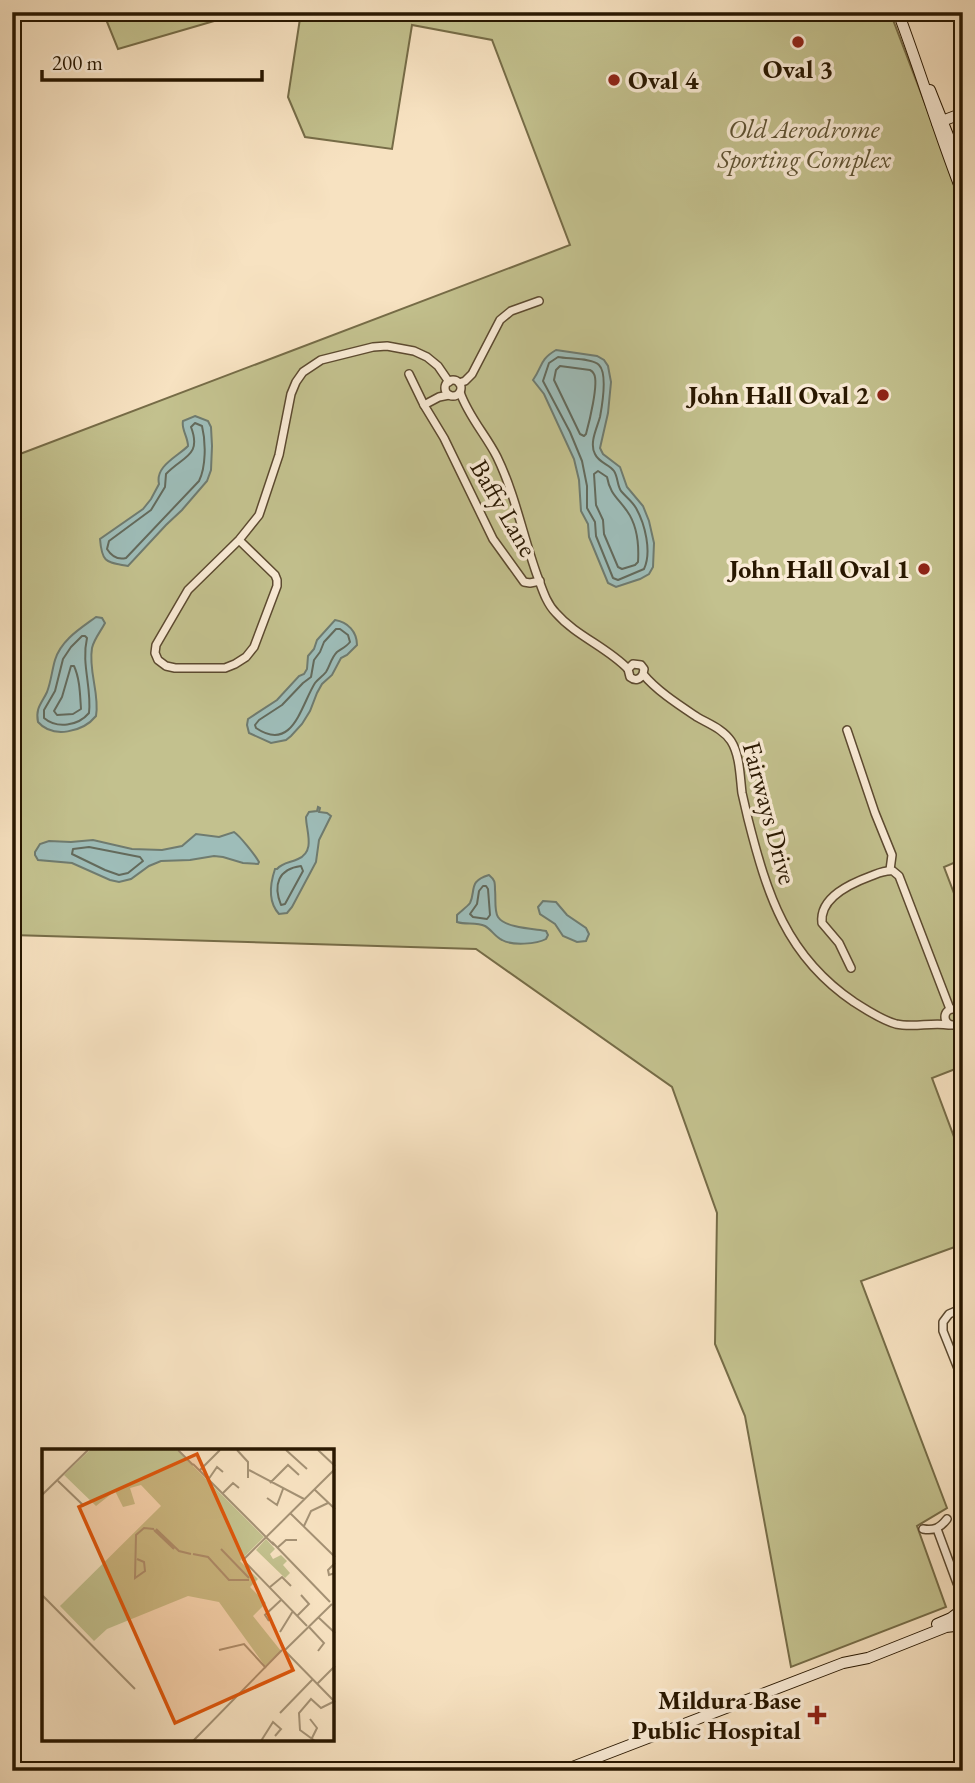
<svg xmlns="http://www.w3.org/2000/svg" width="975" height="1783" font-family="'EB Garamond',serif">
<rect width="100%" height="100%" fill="#f7e2c1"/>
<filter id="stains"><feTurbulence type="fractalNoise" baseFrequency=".00286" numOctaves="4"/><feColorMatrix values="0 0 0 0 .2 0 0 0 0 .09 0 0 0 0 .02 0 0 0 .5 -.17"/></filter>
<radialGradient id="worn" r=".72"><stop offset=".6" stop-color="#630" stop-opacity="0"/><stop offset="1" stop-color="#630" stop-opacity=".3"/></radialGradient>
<g fill="#c3c18e" stroke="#766c47" stroke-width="2">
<polygon points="103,12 245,12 118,49"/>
<polygon points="301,12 890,12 963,203 963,859 944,867 963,917 963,1066 932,1078 963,1161 963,1244 861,1281 947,1508 917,1526 946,1607 791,1667 745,1416 715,1344 717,1213 672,1087 476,949 12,935 12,457 570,245 492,40 412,25 392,149 305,137 288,97"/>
</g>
<g fill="#9ebdb9" stroke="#6f7b6f" stroke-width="2">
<path d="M556,350L597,356L604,360L608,366L611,382L608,413L600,448L603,454L620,467L627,487L643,506L649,521L654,543L653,567L649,574L640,579L616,587L608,583L589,537L588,524L581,511L579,480L574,459L544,394L533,380C543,366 539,360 556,350Z"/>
<path d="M195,416L208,421L211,427L212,446L211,470L207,481L182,510L166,525L128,566C107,562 102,564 100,539L143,509L151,499L159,484C155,466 177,457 188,446C188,437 181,429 183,421Z"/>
<path d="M96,617L102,618L105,623C101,631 94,639 92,648C88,671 100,694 96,716C83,732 53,739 38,722C35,708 42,703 47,692C51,682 52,670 55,660C61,640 81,628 96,617Z"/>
<path d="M335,620C348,622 357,632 357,645L347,655L341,658L332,675L322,684L317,693L310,711L302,724L291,736L286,740L271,743L249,733L247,725L248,719L277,700L299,676L304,674L307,669L308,656L314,649L317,640Z"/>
<path d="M318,807L320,808L319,812L327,813L331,816L319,840L316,862L292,907L287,913L279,914C268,902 270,884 275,869H277C283,862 290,863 298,859C316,851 306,831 306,817L309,812L317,811Z"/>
<path d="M234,832C240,836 255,855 259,862L258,864L243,863L223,857L214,856L190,860L161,861L149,866L131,879L119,882L110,880L72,863L38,860L35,855V852L40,844L49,841L71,842L93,840L132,849L162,850L182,846L196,834L219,837Z"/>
<path d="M489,875C495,880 495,882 495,890C496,898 494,911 498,917C505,928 535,929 546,931L548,935L546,939C537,944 512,946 502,940C495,937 491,929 485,926C476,922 466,925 457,922V915C461,911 467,907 470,903C476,891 468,881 489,875Z"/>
<polygon points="543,901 556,902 567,915 586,928 589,934 586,941 577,942 563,936 555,924 540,914 538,907"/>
</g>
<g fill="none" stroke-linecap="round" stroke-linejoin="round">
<g stroke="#636a5c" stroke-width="2">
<path d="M558,357C568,359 593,358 599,365C608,374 602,406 600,417C597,428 589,443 595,454C599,463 609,464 614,471C618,477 617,485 621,491C626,497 632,501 636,508C645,524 652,552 644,569L618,580L613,578L596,536L595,522L587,508V486L582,461L570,432L543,381L549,363Z"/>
<path d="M560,366L590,370C592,371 593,372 594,374C599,383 589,423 586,434L584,436L580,434L554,380L556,370Z"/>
<path d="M195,423L202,426C206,442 206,467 199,481L126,558C118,560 112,557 107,549L109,541L151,510L165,487L166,474C183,456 202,456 191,427Z"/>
<path d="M598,471L607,477C610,494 618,498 627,511C637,525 639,546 638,562L635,565L622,569L618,567L604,534L603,520L596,505L594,474Z"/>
<path d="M336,629H340L348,635L350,642C346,647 341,649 337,652C331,658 330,666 326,672C323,676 318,679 315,683C301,705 293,753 256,728L255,725L259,720L282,705L303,683L311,677L314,660L320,652L324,642Z"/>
<path d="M82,636H85L87,638C81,664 92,688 89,713C78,726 57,729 44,718V710L55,691L63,659L71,647Z"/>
<path d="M71,666H74C80,679 80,695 81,709L73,714L57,715L54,711L62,697Z"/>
<polygon points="89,847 140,857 143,861 128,873 119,875 105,870 72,854 73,849"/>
<path d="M301,866L303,871L285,904L281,905C273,885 278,869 301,866Z"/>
<polygon points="483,886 486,886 488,889 490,915 487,919 473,917 470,914 477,904 479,891"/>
</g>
<defs>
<g id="street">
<polyline points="32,12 32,13"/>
<polyline points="409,374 424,405"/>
<circle cx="453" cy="388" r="8"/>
<polyline points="459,383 465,381 472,374 500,320 511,311 539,301"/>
<path d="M460,392C468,416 486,435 497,457C515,494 523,536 537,575C542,588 546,603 556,613C576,636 607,647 628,669"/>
<polyline points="449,395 439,397 424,405 444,438 493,539 524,582 530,583 540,581"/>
<polyline points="239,540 275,575 277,580 277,586 254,647 246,657 235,664 225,668 175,668 166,666 158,660 155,653 156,645 188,590 239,540 259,515 279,455 291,394 296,382 303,372 321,360 373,347 387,346 414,351 427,357 438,366 449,382"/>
<path d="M643,674C640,680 635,681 630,677L628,669L633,664L641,665L644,669L643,674C657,691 679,705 697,717C709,724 723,729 731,741C740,755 740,777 742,793C744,802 746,810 748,819C767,894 786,956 854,1002C867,1010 881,1020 896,1024C914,1028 931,1022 949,1025"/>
<polyline points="847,730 875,813 892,855 890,870"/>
<path d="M851,968L839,943L822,923C819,897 852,883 871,876C879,873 885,870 893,871L899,876L950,1009"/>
<circle cx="953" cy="1017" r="8"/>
<polyline points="959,1371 943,1331 943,1322 949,1314 963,1308"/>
<path d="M923,1529C934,1531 940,1528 947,1519"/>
<polyline points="937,1529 957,1583 963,1592"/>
<polyline points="958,1587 961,1608"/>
</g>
<g id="secondary">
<path d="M898,12C921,73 939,134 963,195"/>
<polyline points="930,90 963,173"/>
<polyline points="937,123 963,113"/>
<polyline points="937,1624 951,1618 959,1612"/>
<polyline points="562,1771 843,1663 868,1658 946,1627 963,1625"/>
</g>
</defs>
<use href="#street" stroke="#5c4a30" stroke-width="10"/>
<use href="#secondary" stroke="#281700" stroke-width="12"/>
<use href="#street" stroke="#faecd7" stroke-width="7"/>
<use href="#secondary" stroke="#faecd7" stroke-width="10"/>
</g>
<g fill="#8f2418" stroke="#faecd7" stroke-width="2.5">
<circle cx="798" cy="42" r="7"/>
<circle cx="614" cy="80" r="7"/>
<circle cx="883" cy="395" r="7"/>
<circle cx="924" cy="569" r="7"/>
<path d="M813.5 1704.5h7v7h7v7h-7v7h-7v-7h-7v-7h7z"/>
</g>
<g text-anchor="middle" stroke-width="7" stroke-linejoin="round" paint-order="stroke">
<g font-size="26" font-weight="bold" fill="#281700" stroke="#faecd7" text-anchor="end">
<text x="798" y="78" text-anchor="middle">Oval 3</text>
<text x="628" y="89" text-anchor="start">Oval 4</text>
<text x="869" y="404">John Hall Oval 2</text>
<text x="910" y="578">John Hall Oval 1</text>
<text x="801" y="1709">Mildura Base<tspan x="801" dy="30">Public Hospital</tspan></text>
</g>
<g font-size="26" font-style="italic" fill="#5e5232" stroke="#faecd7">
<text x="804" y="138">Old Aerodrome<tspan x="804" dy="30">Sporting Complex</tspan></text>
</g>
<g font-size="26" fill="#281700" stroke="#faecd7">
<text transform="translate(504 508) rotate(60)" y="9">Baffy Lane</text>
<text transform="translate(770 813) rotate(75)" y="9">Fairways Drive</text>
</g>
</g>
<g transform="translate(42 1449)">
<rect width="292" height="292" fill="#f7e2c1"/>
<path d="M48,1H135L222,88L198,112L216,130L208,138L224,154L211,167L239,202L223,217L177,153L146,147L65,180L52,192L18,157L119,57L99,36L88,39L93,55L81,58L73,42L54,57L22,26ZM224,90L233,100L228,105L231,110L239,106L245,112L241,116L248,124L243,129L214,101Z" fill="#c3c18e"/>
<path fill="none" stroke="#a49174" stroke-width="2" d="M136,1L151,16M195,1L206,13V29M244,1L265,20M276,1L293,17M151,15L232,96M207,21L262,50M157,22L178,1M166,31L175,18L181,23M16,32L42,57M228,34L246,16L257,26M272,40L293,60M181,44L191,34L197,39M0,46L46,1M225,49L235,56L241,40M248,64L293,108M262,77L269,62L286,54M114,80L137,102L149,105M112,81L132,100M230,93L288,153M235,99L244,91H255M179,100L207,129M151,105L166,108L187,131H207M95,110L102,113L103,122L93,129L94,86L102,79L112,80M293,114L286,121L287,126L293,124M228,138L240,128L249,137M0,146L93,240M255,167L267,155L259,146M276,168L293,184M227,172L223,166L239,151M265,177L201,111L293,20M267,178L282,194L276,202M238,183L251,162M177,201L202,195L224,219M243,201L290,155M243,202L293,253M275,235L293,217M238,264L270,231M268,270L275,279L270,289M151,292L240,201M219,292L231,273L239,280L233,287M273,292L258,281L257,264L269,250L279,259L293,252"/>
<path fill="#de560b" fill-opacity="0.15" stroke="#de560b" stroke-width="3.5" d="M155,5L251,221L133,274L37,58Z"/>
<rect width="292" height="292" fill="none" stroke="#281700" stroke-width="3.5"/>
</g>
<rect width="975" height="1783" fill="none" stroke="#f7e2c1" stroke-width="42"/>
<rect x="14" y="14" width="947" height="1755" fill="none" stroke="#281700" stroke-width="3.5"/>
<rect x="21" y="21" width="933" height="1741" fill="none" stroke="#281700" stroke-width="2"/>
<path d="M42 70v10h220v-10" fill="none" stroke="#281700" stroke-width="3.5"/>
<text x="52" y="70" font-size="21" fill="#281700" stroke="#faecd7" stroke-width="5" paint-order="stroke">200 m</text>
<rect width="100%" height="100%" filter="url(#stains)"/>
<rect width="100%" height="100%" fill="url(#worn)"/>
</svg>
